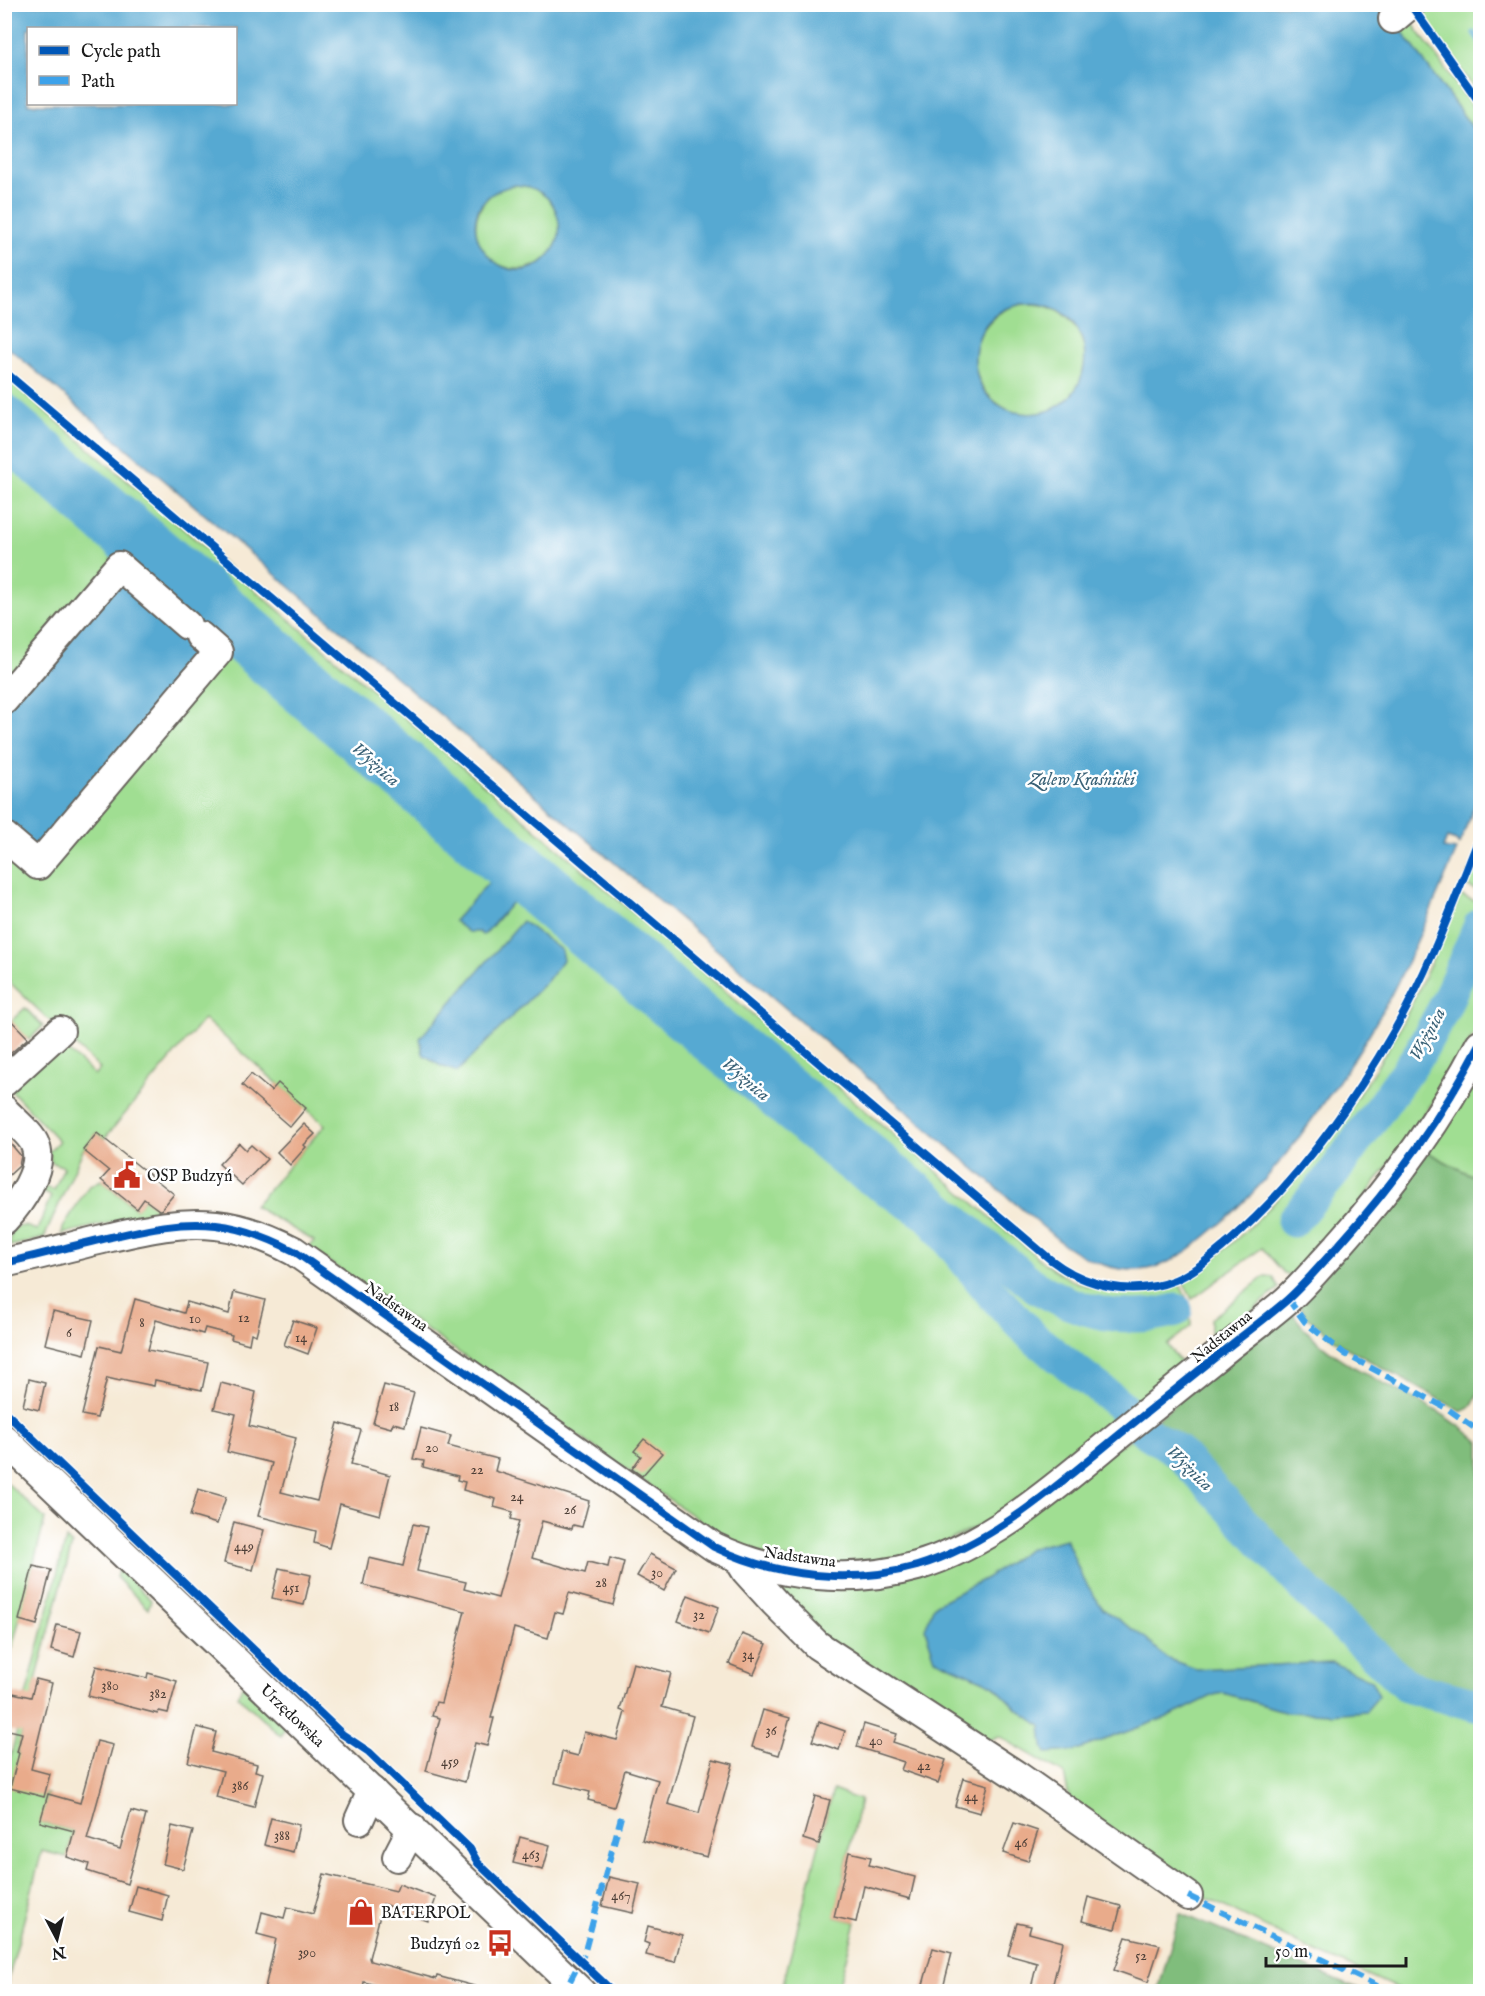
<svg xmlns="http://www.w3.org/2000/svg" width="1485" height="1996" font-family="'IM FELL English',serif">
<rect width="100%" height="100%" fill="#fff"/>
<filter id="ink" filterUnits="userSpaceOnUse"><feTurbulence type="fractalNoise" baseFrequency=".0167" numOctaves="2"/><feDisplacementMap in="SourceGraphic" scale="12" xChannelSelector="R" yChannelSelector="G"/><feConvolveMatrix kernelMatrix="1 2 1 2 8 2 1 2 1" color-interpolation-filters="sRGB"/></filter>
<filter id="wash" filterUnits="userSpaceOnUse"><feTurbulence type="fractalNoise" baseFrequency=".008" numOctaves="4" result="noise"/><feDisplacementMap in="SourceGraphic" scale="24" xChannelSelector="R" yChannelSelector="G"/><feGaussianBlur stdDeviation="1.35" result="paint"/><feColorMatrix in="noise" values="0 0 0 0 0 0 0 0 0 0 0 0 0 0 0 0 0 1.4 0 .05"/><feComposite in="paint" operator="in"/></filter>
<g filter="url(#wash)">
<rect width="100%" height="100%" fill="#f6ead6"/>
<g fill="#a0de92" stroke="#5e7d57" stroke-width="1.5">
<polygon points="1426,5 1480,5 1480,97 1419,11"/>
<polygon points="1408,17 1480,117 1480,138 1397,25"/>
<circle cx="518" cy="227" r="42"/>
<circle cx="1030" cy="359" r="55"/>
<path d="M4,376L1044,1263C1054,1269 1065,1278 1076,1282C1110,1295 1145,1295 1178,1281L1188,1301L1181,1307L1191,1321V1326L1167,1345L1184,1367L1128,1408L1117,1397L1038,1336L990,1284L930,1213L849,1160L562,920L578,907L1033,1289C1078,1316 1122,1328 1174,1313L1176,1309L1175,1307C1119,1319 1088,1312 1039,1283L5,396Z"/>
<polygon points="5,446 206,619 370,769 598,966 849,1175 921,1220 990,1303 1033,1346 1120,1413 1056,1473 1004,1513 916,1557 834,1566 743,1551 309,1248 314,1241 254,1206 325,1125 204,1019 104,1139 97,1133 83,1150 44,1238 10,1246 11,1233 16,1227 25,1226 37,1230 51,1196 39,1191 41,1186 54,1190 64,1167 51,1162 49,1151 59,1141 9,1088 56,1041 95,1075 100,1069 5,978"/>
<polygon points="1480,845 1480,892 1465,885"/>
<path d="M1459,895L1480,903V917L1465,956L1450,988L1416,1053L1330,1174L1291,1220L1295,1222L1336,1174L1422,1056L1469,964L1480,968V1023L1448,1081L1365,1197L1291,1276L1285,1274L1262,1248L1192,1299L1182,1279C1236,1248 1281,1198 1319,1148C1342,1118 1364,1088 1384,1055C1414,1005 1437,950 1459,895Z"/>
<polygon points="25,1008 43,1026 29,1040 11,1021"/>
<polygon points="1480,1065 1480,1180 1427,1152"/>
<polygon points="101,1180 136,1209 144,1199 160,1211 62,1234 63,1227 88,1187"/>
<polygon points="1265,1276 1273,1277 1279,1288 1218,1340 1211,1332 1211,1319"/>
<polygon points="1141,1433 1173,1452 1405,1689 1480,1710 1480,1991 1403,1991 1299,1944 1191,1890 1071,1808 1064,1774 999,1736 980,1744 825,1640 773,1587 772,1578 878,1585"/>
<polygon points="4,1480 45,1519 9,1660 4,1659"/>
<polygon points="66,1539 72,1545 17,1752 44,1797 45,1794 48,1794 41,1822 74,1831 67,1857 42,1851 5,1992 4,1875 8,1863 5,1861 5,1778"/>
<polygon points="119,1569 151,1600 148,1609 116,1577"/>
<polygon points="242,1685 285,1727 281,1736 238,1696"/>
<polygon points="833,1790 860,1800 835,1917 856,1922 837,1991 781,1992"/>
</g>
<g fill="#80bd7c" stroke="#4e6c4c" stroke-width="1.5">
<polygon points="1427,1152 1480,1180 1480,1391 1470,1408 1462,1412 1343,1346 1307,1317 1299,1305"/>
<path d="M1290,1309C1321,1360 1385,1381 1435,1410C1451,1419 1466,1431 1480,1442V1690H1478L1476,1700L1411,1681L1311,1582L1183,1446L1150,1425Z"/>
<polygon points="1180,1913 1362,1991 1158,1991"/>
</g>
<g fill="#57a9d2" stroke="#3a6277" stroke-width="1.5" fill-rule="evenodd">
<path d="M5,5H1383L1480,138V791L1459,845L1456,841L1447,838L1443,848L1457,850C1430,911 1405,974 1371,1031C1354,1060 1335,1087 1316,1114C1287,1155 1255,1195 1217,1227C1197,1244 1174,1264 1148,1269C1116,1274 1088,1261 1063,1244L5,345ZM28,28H236V104H28ZM515,185C524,186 533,187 541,193C559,204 565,232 553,250C506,315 427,205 515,185ZM1022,304C1028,304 1035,303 1040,304C1112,318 1092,428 1015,412C1001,409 986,397 980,384C969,357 976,324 1005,309C1010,307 1017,306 1022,304Z"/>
<polygon points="120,572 213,652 39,858 5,829 5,707"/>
<polygon points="490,881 513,901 485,934 482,935 479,932 468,932 454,921"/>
<polygon points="522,921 561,950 563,960 548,980 457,1072 441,1066 423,1054 420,1038"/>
<polygon points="1066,1539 1082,1577 1103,1609 1147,1639 1166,1658 1196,1669 1332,1662 1371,1680 1379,1696 1366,1711 1330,1714 1287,1712 1223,1693 1214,1695 1173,1715 1074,1751 1046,1753 1043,1746 1041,1726 1017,1709 993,1685 935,1659 925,1629 934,1605 986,1578 1028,1549"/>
</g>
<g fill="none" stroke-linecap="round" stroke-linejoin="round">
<g stroke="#57a9d2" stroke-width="5">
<polyline points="1474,33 1480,42"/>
<polyline points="199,627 206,619"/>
</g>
<g stroke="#57a9d2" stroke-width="33">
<path d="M4,409L733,1035L1036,1287C1081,1313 1126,1324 1176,1310"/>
<polyline points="4,441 164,583 599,956 850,1166 929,1216 991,1293 1034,1338 1119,1404 1146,1432 1177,1451 1308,1592 1408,1687 1480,1706"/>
<polyline points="1293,1221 1332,1175 1419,1054 1445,1006 1480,925"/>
</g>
</g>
<g id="blocks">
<g fill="#e9ab8b">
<polygon points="4,1013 28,1038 4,1059"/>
<polygon points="251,1074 271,1091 278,1083 306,1108 290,1127 242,1085"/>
<polygon points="304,1124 315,1134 304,1145 306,1147 290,1165 277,1152"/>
<polygon points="97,1133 174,1194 161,1210 159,1210 144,1199 137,1209 101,1180 109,1171 83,1150"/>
<polygon points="4,1136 21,1156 19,1166 4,1180"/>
<polygon points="239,1143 246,1150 251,1145 267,1159 242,1185 219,1164"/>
<polygon points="234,1292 265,1300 256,1335 251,1333 249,1344 231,1339 232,1335 205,1328 203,1334 156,1320 148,1350 208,1362 202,1390 155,1380 154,1386 121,1379 120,1381 107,1378 97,1418 82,1415 99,1346 121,1351 135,1299 184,1313 187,1302 229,1314"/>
<polygon points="53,1311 93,1320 85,1354 45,1344"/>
<polygon points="293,1320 317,1328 308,1354 284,1345"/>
<polygon points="29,1379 45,1383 39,1410 23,1406"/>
<polygon points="221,1383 256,1392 249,1426 296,1438 281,1492 317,1501 338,1423 361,1430 351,1464 390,1475 380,1515 340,1504 329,1548 314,1543 316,1531 258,1516 272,1463 227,1452 236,1414 214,1409"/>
<polygon points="384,1385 414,1393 405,1426 393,1423 391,1428 373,1423"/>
<polygon points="421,1428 451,1436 448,1446 498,1459 495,1471 589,1501 582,1527 573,1525 572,1529 542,1521 532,1558 585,1573 588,1562 608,1567 610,1558 624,1562 613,1605 569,1593 563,1614 555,1612 548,1638 514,1628 491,1718 494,1718 487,1746 475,1743 465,1782 426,1771 440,1718 432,1716 436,1702 441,1703 465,1611 363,1585 369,1558 403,1566 413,1524 427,1527 417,1571 466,1582 464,1589 498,1598 519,1521 511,1519 513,1512 494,1507 496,1499 463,1490 465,1482 457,1480 458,1476 423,1467 424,1461 413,1459"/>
<polygon points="644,1439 662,1453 642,1476 632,1469 641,1456 634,1451"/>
<polygon points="198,1489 226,1497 217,1524 190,1516"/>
<polygon points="234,1522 264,1530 253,1570 224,1563"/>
<polygon points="650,1554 676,1568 664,1591 637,1576"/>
<polygon points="33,1566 51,1570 37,1625 19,1620"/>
<polygon points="279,1568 311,1575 304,1605 272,1598"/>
<polygon points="688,1595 719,1607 709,1633 678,1621"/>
<polygon points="57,1625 81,1631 74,1657 51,1650"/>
<polygon points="742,1634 767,1644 754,1674 729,1664"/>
<polygon points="633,1663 671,1673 662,1707 693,1716 668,1804 699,1813 713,1759 733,1764 707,1857 642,1840 658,1780 625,1770 614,1807 588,1800 590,1792 555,1783 562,1752 578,1756 584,1732 617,1740 625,1712 620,1710"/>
<polygon points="96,1666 147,1678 148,1673 177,1681 168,1713 159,1711 158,1714 88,1696"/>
<polygon points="36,1679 52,1683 31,1769 50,1774 44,1797 10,1788 19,1753 17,1752 22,1733 4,1729 4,1691 31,1697"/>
<polygon points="763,1710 790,1718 779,1755 752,1747"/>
<polygon points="819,1722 845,1731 839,1750 812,1741"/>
<polygon points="864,1724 896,1734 893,1742 946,1760 938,1783 901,1770 904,1762 857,1747"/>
<polygon points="197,1727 216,1732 211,1752 257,1764 255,1771 263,1773 254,1807 216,1797 223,1771 188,1762"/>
<polygon points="97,1741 113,1745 87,1839 120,1849 131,1811 146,1815 127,1884 87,1871 89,1864 67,1857 74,1831 40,1822 48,1794 80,1803"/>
<polygon points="963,1778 988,1785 980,1813 955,1806"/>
<polygon points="815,1796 830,1800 819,1844 803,1839"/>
<polygon points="271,1818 299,1825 293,1852 264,1845"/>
<polygon points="1014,1823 1038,1831 1028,1861 1003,1853"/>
<polygon points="172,1826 193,1831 183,1869 163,1864"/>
<polygon points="520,1837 550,1845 543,1870 513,1863"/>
<polygon points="849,1852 871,1857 869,1865 915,1877 910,1899 864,1886 856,1922 834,1917"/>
<polygon points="324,1874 396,1891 399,1884 436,1898 428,1921 383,1904 369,1958 370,1961 436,1979 437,1976 478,1987 478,1992 401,1992 364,1982 362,1992 264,1992 276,1939 257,1934 262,1912 284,1918 287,1907 313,1914"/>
<polygon points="609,1877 640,1884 633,1913 602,1906"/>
<polygon points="136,1886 168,1895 162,1921 129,1912"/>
<polygon points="1088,1897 1121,1906 1115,1929 1082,1921"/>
<polygon points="1017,1923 1031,1926 1029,1933 1063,1942 1051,1992 1030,1992 1037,1963 1008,1955"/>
<polygon points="648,1926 682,1935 675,1962 646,1955 649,1944 644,1942"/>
<polygon points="1126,1937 1160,1945 1148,1982 1114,1970"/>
<polygon points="933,1948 952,1953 942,1992 921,1992"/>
</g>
</g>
</g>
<g filter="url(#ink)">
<use href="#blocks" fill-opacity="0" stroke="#68645d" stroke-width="1.5"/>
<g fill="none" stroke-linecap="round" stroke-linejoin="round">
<defs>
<g id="minor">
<polyline points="1393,19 1411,4"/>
<polyline points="4,700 119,566 187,625"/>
<polyline points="4,836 38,865 218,652 200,636"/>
<polyline points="4,1082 60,1031"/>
<path d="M4,1110C12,1119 32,1135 35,1145C45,1168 19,1204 4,1220"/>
<path d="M4,1263C40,1255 76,1245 111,1237C146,1229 180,1221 216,1225C244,1228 269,1238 294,1251L714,1547C777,1577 850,1585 917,1566C994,1543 1059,1484 1120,1434C1152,1408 1185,1382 1217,1356C1240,1337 1264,1320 1287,1300C1305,1284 1321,1264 1338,1246C1394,1184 1441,1119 1480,1044"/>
<polyline points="4,1439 581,1992"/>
<polyline points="738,1558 746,1571 775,1603 817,1645 1019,1777 1188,1896"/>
<polyline points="359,1820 372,1791"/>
<polyline points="397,1857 412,1828"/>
</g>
</defs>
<use href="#minor" stroke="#68645d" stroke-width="32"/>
<use href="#minor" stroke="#fff" stroke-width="28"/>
<g stroke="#3da2ea" stroke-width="6" stroke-dasharray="12 6" stroke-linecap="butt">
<polyline points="1288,1299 1305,1322 1345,1354 1448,1409 1480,1432"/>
<polyline points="1188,1896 1390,1992"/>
<polyline points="570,1981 584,1954 621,1817"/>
</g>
<defs>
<g id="cycleway">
<polyline points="1410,4 1480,103"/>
<path d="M4,371L1051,1260C1086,1287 1133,1297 1175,1280C1196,1271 1213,1255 1230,1241C1297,1182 1350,1108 1394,1031C1429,970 1454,901 1480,836"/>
<path d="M4,1263C40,1255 76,1245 111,1237C146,1229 180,1221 216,1225C244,1228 269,1238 294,1251L714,1547C777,1577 850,1585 917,1566C994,1543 1059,1484 1120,1434C1152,1408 1185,1382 1217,1356C1240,1337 1264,1320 1287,1300C1305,1284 1321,1264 1338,1246C1394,1184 1441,1119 1480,1044"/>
<polyline points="4,1411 342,1734 369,1752 470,1849 478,1863 613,1992"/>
</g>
</defs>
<use href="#cycleway" stroke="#fff" stroke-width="11"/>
<use href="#cycleway" stroke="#0057b8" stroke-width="8"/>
</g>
</g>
<defs>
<symbol id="civic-bare" viewBox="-9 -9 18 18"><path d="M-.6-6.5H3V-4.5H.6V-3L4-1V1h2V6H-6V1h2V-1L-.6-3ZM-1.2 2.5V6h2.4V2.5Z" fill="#c8321e" stroke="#fff" stroke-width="2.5" paint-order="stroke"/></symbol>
<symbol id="shop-bare" viewBox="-9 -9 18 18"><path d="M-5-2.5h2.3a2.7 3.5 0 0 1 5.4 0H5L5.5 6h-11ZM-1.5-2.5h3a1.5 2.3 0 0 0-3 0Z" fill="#c8321e" stroke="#fff" stroke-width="2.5" paint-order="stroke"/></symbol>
<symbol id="bus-bare" viewBox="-9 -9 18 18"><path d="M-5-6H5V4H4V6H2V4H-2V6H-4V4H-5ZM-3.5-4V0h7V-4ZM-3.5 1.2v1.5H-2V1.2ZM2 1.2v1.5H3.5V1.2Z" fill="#c8321e" stroke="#fff" stroke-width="2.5" paint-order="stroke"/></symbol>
</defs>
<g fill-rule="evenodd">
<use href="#civic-bare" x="108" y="1156" width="38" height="38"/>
<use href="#shop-bare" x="342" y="1893" width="38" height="38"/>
<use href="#bus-bare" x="481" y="1924" width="38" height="38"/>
</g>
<g text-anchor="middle" stroke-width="5" stroke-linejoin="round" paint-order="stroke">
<g font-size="14" fill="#4f4038">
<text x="244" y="1322">12</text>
<text x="195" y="1323">10</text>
<text x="142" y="1327">8</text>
<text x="69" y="1337">6</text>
<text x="301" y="1342">14</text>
<text x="394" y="1411">18</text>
<text x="432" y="1452">20</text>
<text x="477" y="1474">22</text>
<text x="517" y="1501">24</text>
<text x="570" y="1514">26</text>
<text x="244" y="1551">449</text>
<text x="657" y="1577">30</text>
<text x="601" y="1587">28</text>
<text x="291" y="1592">451</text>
<text x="699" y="1619">32</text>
<text x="748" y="1659">34</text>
<text x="110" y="1690">380</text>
<text x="158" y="1698">382</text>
<text x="771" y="1735">36</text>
<text x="876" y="1745">40</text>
<text x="450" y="1766">459</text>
<text x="924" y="1770">42</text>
<text x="240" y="1790">386</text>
<text x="971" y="1801">44</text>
<text x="282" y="1840">388</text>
<text x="1021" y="1847">46</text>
<text x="531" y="1859">463</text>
<text x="621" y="1900">467</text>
<text x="307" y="1957">390</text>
<text x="1141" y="1960">52</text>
</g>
<g font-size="16" fill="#1c1c1c" stroke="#fff" text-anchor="start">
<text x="147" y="1181">OSP Budzyń</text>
<text x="381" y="1918">BATERPOL</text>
<text x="480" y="1949" text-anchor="end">Budzyń 02</text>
</g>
<g font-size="16" fill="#1c1c1c" stroke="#fff">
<text transform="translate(397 1306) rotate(35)" y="6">Nadstawna</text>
<text transform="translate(1221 1336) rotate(-39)" y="6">Nadstawna</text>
<text transform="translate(800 1556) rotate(8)" y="6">Nadstawna</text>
<text transform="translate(293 1715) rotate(44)" y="6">Urzędowska</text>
</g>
<g font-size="18" font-style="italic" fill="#3a6277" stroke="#fff">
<text transform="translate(376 764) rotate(41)" y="6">Wyżnica</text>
<text x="1082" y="785">Zalew Kraśnicki</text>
<text transform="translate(1427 1034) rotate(-62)" y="6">Wyżnica</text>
<text transform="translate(746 1079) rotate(40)" y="6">Wyżnica</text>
<text transform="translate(1190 1468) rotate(44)" y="6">Wyżnica</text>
</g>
</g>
<rect width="1485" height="1996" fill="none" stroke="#fff" stroke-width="24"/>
<rect x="27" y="27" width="210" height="78" fill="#ffffff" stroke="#a4a4a4" stroke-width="1.5"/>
<rect x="39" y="46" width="30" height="9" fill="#0057b8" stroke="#a4a4a4" stroke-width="1.5"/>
<text x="81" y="57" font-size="18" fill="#1c1c1c">Cycle path</text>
<rect x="39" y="76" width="30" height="9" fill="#3da2ea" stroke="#a4a4a4" stroke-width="1.5"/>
<text x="81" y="87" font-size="18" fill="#1c1c1c">Path</text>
<g transform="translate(57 1939) rotate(173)" stroke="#ffffff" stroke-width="4.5" paint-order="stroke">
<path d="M0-4.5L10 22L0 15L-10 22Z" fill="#1c1c1c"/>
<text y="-9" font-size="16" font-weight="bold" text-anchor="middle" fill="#1c1c1c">N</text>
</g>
<path d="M1266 1957v9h140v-9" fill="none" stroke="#1c1c1c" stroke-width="3"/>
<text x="1275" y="1957" font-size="18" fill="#1c1c1c" stroke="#ffffff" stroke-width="4.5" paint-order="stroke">50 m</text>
</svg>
